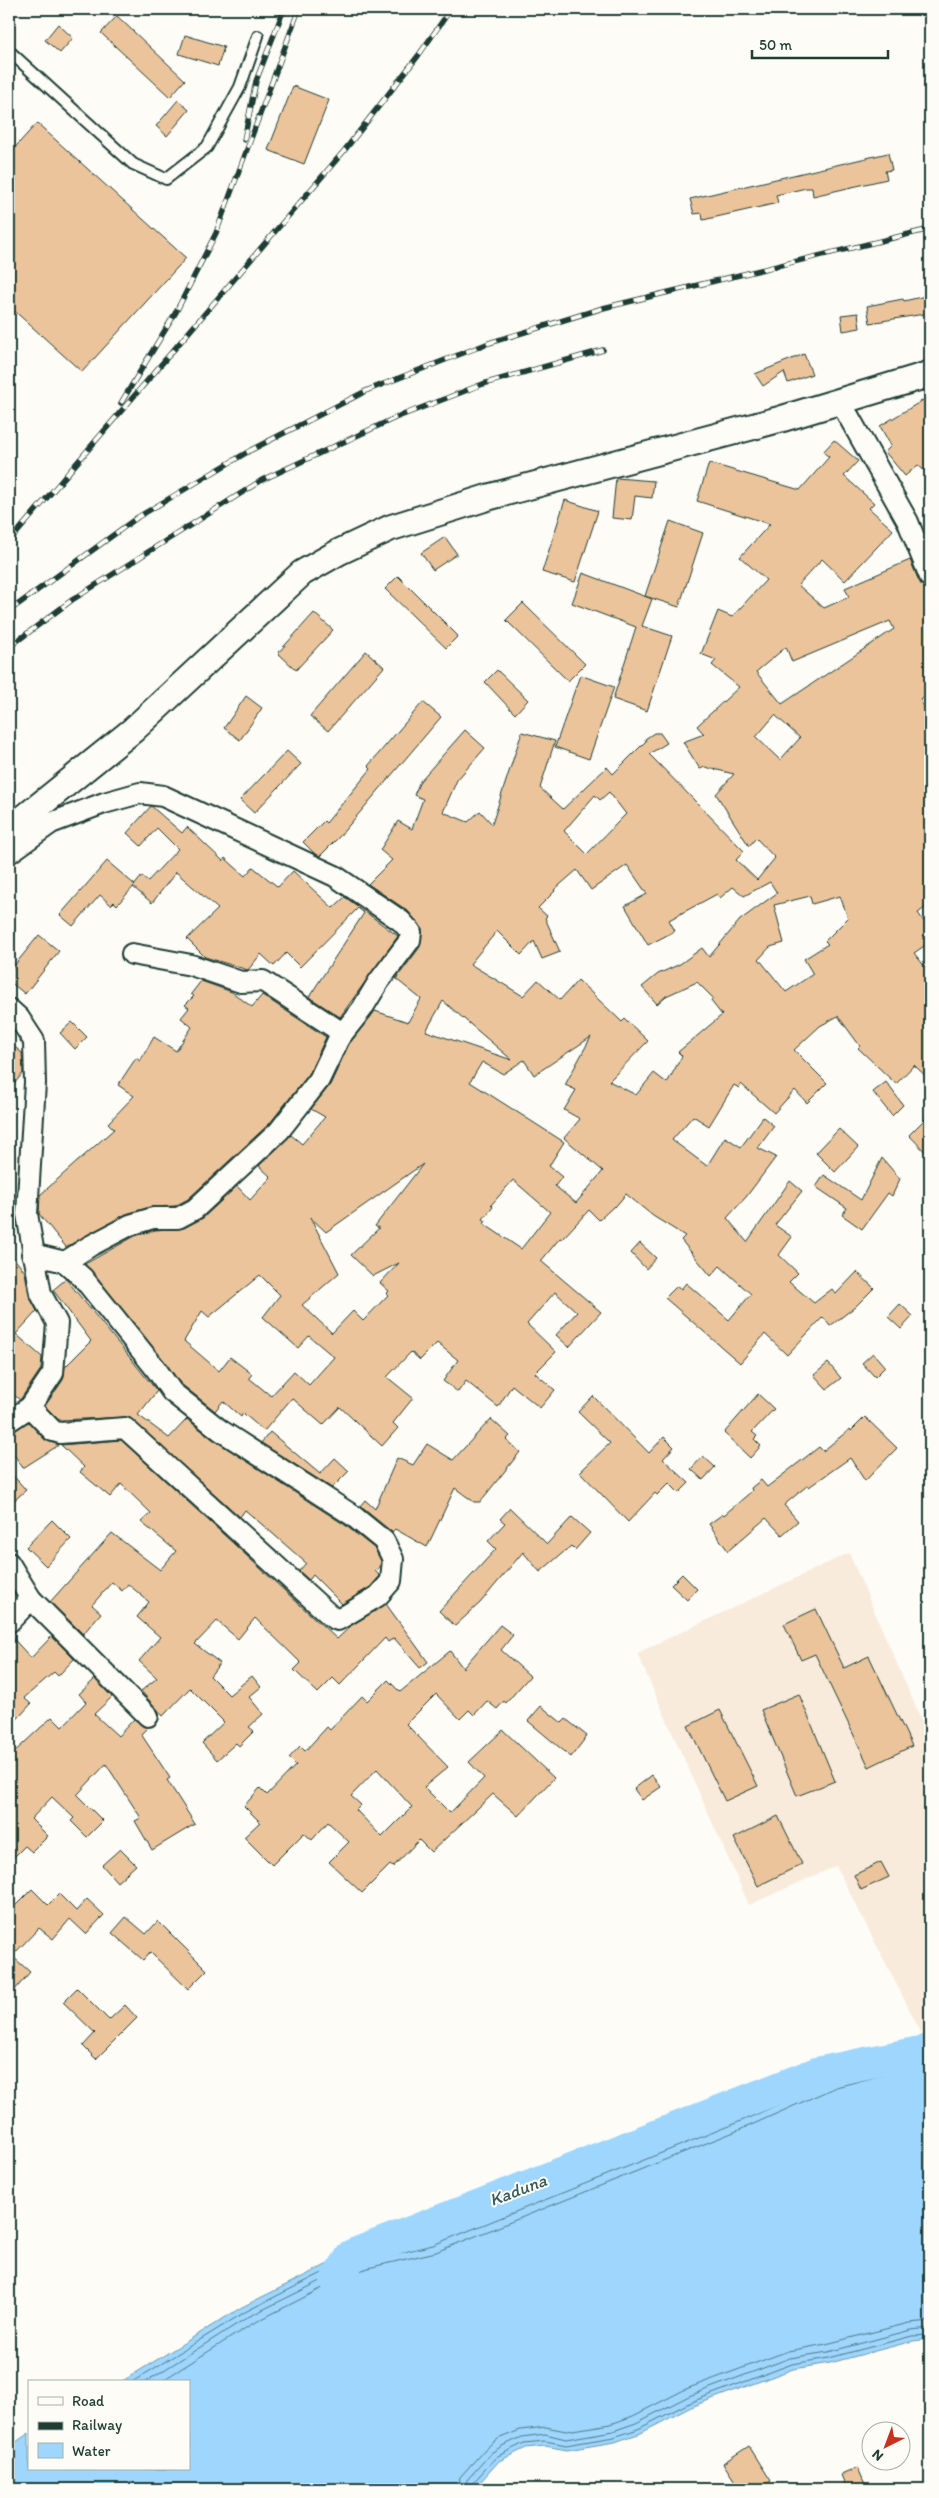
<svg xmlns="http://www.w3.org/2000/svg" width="939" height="2498" font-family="Itim,sans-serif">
<rect width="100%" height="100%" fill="#fdfcf7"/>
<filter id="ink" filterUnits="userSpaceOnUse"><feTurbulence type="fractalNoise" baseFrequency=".02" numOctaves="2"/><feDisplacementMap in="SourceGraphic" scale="10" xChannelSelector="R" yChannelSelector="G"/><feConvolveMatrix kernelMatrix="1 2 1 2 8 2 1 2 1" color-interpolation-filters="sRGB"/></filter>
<g filter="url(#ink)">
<polygon fill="#f8ebdb" points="849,1553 930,1740 930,2043 927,2044 836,1866 749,1905 637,1653"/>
<polygon fill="#9ed6fd" stroke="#6b99ad" points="930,2043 930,2339 913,2341 830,2363 793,2369 693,2406 641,2433 615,2442 567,2450 545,2446 526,2448 499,2461 474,2489 9,2489 9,2447 29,2433 29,2469 189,2469 189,2382 121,2382 242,2307 338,2259 362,2250 429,2234 742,2108 829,2069"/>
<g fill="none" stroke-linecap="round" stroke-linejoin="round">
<g stroke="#527a84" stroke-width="1">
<polyline points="132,2382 245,2312 340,2264 364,2255 431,2239 744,2113 831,2074 930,2049"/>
<polyline points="145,2382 248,2317 343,2270 366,2261 433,2245 746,2119 833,2080 930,2055"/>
<polyline points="160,2382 252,2324 346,2276 368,2268 436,2252 749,2126 836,2087 930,2063"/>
<polyline points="457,2489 460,2477 486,2448 498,2439 520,2430 546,2427 566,2431 611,2424 633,2416 686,2389 788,2351 826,2344 909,2323 930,2321"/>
<polyline points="464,2489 467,2480 491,2453 502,2446 522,2437 545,2434 566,2439 613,2431 636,2423 689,2396 790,2358 828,2352 911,2330 930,2328"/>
<polyline points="470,2489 472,2484 496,2457 524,2443 545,2441 566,2445 614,2437 638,2429 691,2402 792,2364 829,2358 912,2336 930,2335"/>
</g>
<polyline stroke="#9ed6fd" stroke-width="32" points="336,2280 352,2255 817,2073 930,2050"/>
</g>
<g fill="#ebc49b" stroke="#1f3d34" fill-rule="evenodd">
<polygon points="117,16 185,80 170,97 101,33"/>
<polygon points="58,24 73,38 60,53 45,40"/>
<polygon points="185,35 224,47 218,66 179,54"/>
<polygon points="293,86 329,100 304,164 268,150"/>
<polygon points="178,100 189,110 167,136 156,126"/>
<polygon points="37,123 186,258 82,372 9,306 9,154"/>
<polygon points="888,153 892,170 885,171 887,179 813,196 812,188 806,188 776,195 778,203 703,220 702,213 694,214 690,199"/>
<polygon points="930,295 930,313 870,323 867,306 903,299 904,301"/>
<polygon points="858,313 860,328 843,331 841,315"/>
<polygon points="804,354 812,374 788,383 784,372 763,386 755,374"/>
<polygon points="930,396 930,476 918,465 905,476 885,452 891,446 880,426"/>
<path d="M834,440L858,461L844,476L874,503L869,508L893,530L845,581L822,559L798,585L824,608L849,597L845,588L910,560L919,581L927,588L930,596V691L920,701L930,714V904L918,913L930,930V942L914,953L930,973V1080L914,1065L896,1084L858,1048L860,1046L838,1016L820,1026L794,1050L827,1083L807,1103L795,1090L774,1113L741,1084L739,1088L734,1085L709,1126L693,1116L672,1140L707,1166L725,1137L741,1147L763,1117L774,1126L758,1148L776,1157L746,1197L727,1218L747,1242L790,1181L802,1191L775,1225L792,1237L779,1255L798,1273L789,1282L814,1303L832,1289L836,1294L857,1272L874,1288L855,1307L830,1326L823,1317L787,1355L765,1334L740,1363L665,1298L677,1286L681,1289L686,1283L729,1320L751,1294L720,1266L711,1276L681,1240L685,1236L653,1216L626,1194L615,1207L614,1206L599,1220L589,1210L562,1239L560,1238L541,1261L601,1312L569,1347L556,1335L577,1312L555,1292L527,1324L556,1352L535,1373L555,1390L540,1408L512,1385L498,1407L466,1381L458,1392L443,1381L458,1360L437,1343L420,1360L411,1352L387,1377L413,1398L393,1423L398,1428L382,1446L340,1407L323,1425L292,1398L264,1431L243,1413L241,1417L223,1401L215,1411L181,1384L165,1362L85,1264L135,1236L155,1230L184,1228L203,1218L237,1186L250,1200L271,1177L259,1166L291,1135L302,1144L325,1117L311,1109L330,1085L349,1044L375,1011L408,1022L421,999L396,979L420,947L422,929L408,911L368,884L392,860L380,850L398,821L412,829L423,799L414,795L420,781L465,730L485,748L457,780L443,812L468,822L480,811L492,824L522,732L555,741L540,788L563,809L607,767L613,774L646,741L645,739L654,733H660L667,743L649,754L744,851L736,860L757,880L775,858L756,838L749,846L716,794L734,774L705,767L700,769L683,742L704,734L697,726L739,687L712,665L716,660L701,654L718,611L732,617L766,580L740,557L770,524L697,501L709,463L800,490L829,457L823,452ZM890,621L894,629L782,704L756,672L786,647L792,662ZM775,715L800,738L780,760L756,737ZM609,792L626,814L587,854L564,831L595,795L600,800ZM627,865L647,894L625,906L648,945L675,931L669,920L717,894L720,898L733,887L744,896L770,882L777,893L740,920L709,957L702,948L680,964L658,974L642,987L657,1004L666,996L697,982L713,998L711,1001L722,1015L678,1052L682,1056L667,1083L654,1073L636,1095L609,1081L648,1041L625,1019L622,1022L578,980L560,1000L538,980L523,996L470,964L497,931L521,955L534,941L542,959L560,952L545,918L547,916L538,908L555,891L554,890L577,870L591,890ZM810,896L812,904L840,896L848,918L825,941L828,944L804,959L813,974L786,992L759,959L770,947L784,943L774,905ZM443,1001L512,1060L426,1031ZM591,1037L565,1085L576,1090L564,1110L580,1119L564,1138L603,1171L576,1203L555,1186L562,1177L549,1166L564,1142L470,1082L482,1062L503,1074L524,1060L534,1075ZM423,1164L375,1226L379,1228L351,1255L373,1276L399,1263L380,1283L389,1291L386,1294L388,1295L363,1321L353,1311L332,1333L302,1305L339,1273L310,1217L326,1232ZM513,1180L550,1212L521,1249L484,1224L486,1221L483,1219L493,1207L491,1205ZM260,1275L280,1295L263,1317L298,1348L309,1336L334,1357L309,1385L294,1371L271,1396L249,1378L252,1374L230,1357L219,1371L184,1341L202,1311L209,1317Z"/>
<polygon points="616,478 654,481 652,498 635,496 632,520 612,518"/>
<polygon points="565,500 598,511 575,582 542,572"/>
<polygon points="670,521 703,533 679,607 645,596"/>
<polygon points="445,537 457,554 433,570 421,553"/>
<polygon points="583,573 652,599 642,626 672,636 647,711 613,699 636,627 572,603"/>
<polygon points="398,576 458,636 446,648 385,589"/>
<polygon points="523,603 585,664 568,681 506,620"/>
<polygon points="314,613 333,630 296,670 278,653"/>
<polygon points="366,651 384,667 328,731 310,716"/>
<polygon points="497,670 528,700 515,714 485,682"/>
<polygon points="580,675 614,687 589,759 555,747"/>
<polygon points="246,696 262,708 240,740 224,728"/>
<polygon points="423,702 441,717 339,837 320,856 314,853 303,842 324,821 326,823 371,769 368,766"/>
<polygon points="287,751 301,764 254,813 240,800"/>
<polygon points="151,806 182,833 187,827 223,861 225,858 245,876 253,867 278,887 293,871 333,908 345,897 398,936 340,1017 309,997 364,913 358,908 300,967 286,953 274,966 261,954 248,970 205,957 187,939 218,909 176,872 152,903 133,887 142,876 148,881 178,849 157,828 141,846 127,833"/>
<polygon points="107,861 135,885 117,905 114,902 111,905 100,895 73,926 60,915"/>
<polygon points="39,935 59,951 25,994 9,981 9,972"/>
<polygon points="201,981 232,992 252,1007 262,995 326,1037 309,1074 270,1123 188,1199 175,1206 150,1207 126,1214 66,1247 39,1214 40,1195 114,1129 108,1123 134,1096 118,1085 136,1058 140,1061 154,1037 176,1051 192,1027 181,1018 189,1008 185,1005 194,996 191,994"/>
<polygon points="72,1022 87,1037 75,1049 60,1033"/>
<polygon points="9,1042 22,1053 23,1073 9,1090"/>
<polygon points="886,1082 903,1105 892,1116 873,1092"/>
<polygon points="930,1114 930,1157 909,1135"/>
<polygon points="839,1129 858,1147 835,1172 816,1153"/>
<polygon points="882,1158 900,1179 892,1196 888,1193 862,1229 842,1215 847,1208 816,1187 824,1175 861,1200"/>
<polygon points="640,1243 656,1258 646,1269 631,1253"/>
<polygon points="9,1252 25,1272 29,1296 37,1311 16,1334 42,1357 41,1369 20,1400 9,1391"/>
<polygon points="66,1279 157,1391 138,1415 169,1438 187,1419 214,1440 345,1525 375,1549 381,1561 380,1567 375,1571 380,1576 370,1587 342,1604 313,1575 309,1580 299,1571 306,1563 272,1533 245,1510 240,1517 129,1417 59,1420 45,1406 63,1380 65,1367 91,1341 53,1290"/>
<polygon points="900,1304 913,1316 901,1329 888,1317"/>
<polygon points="873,1353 885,1367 875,1377 862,1363"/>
<polygon points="828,1363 841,1378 827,1389 814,1375"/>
<polygon points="758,1394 774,1409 752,1432 757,1436 754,1439 761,1446 750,1458 724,1433"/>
<polygon points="593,1396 649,1453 664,1437 674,1447 663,1459 689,1483 679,1493 669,1483 657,1495 655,1493 628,1522 580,1472 610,1443 578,1412"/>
<polygon points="865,1417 897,1448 865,1481 850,1458 809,1487 808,1485 784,1505 798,1521 782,1535 766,1518 728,1551 709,1524 723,1514 724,1515 752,1491 751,1488 761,1480 767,1487 819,1447 823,1451 850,1429 851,1431"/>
<polygon points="491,1419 510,1436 506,1440 520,1452 480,1502 474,1502 455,1488 427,1547 395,1529 392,1532 360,1506 365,1500 375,1509 397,1458 413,1465 427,1444 453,1460"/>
<polygon points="28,1422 45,1440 59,1445 23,1468 9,1447 9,1433"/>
<polygon points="270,1432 320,1474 335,1458 349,1471 332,1488 261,1443"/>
<polygon points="121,1440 337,1639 352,1625 386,1604 428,1662 420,1668 394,1638 388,1642 385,1638 340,1685 333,1678 318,1693 294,1670 301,1663 255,1618 238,1639 217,1621 195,1644 220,1663 210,1676 229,1695 252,1676 261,1687 249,1697 263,1714 249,1727 254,1731 239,1746 236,1743 217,1760 202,1743 224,1722 190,1688 163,1716 141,1691 157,1678 139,1661 160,1637 137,1617 149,1602 128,1584 122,1591 112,1582 92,1605 101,1613 83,1634 50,1602 112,1533 160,1570 176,1551 141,1522 151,1513 121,1484 110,1497 80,1472 84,1467 61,1445"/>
<polygon points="703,1456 715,1467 703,1480 691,1469"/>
<polygon points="9,1471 26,1490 9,1505"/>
<polygon points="510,1508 547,1544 572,1517 590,1533 575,1550 571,1546 540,1572 523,1552 480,1603 455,1626 439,1611 496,1549 488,1541 505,1523 500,1519"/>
<polygon points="52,1520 71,1539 46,1566 26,1547"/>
<polygon points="682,1574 697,1589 687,1600 671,1585"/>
<polygon points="816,1609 844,1668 869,1656 912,1746 869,1767 815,1654 801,1660 784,1624"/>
<path d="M500,1625L513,1635L501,1650L530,1676L506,1703L504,1701L497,1709L487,1701L474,1715L469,1710L460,1719L436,1694L406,1724L448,1767L424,1787L450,1813L484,1778L469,1762L503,1730L554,1778L518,1816L493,1794L431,1852L419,1840L393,1867L390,1865L362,1893L329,1862L349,1842L328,1822L312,1840L304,1833L272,1865L244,1837L260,1822L244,1806L260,1788L267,1795L296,1765L289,1758L300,1746L305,1751L327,1727L330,1730L362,1696L367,1701L388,1680L400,1692L450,1651L463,1668ZM377,1769L412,1807L382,1837L356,1810L361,1805L351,1796Z"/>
<polygon points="9,1634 31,1658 52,1636 74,1659 58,1676 54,1672 24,1698 31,1704 9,1728"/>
<polygon points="95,1679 112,1697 94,1714 118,1736 134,1719 147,1728 141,1734 170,1778 167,1780 195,1824 152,1850 135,1821 141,1818 106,1764 77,1795 103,1821 87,1837 71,1821 74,1818 52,1797 31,1819 48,1836 32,1852 25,1846 9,1862 9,1757 52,1717 62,1727 86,1702 79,1694"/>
<polygon points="799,1694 835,1781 797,1796 761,1710"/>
<polygon points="541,1706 562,1723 566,1719 587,1736 571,1757 528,1721"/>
<polygon points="720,1710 758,1786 725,1801 688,1726"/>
<polygon points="652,1775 661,1787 642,1800 634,1789"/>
<polygon points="778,1816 802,1864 758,1886 734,1838"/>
<polygon points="120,1849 136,1865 117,1882 102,1865"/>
<polygon points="881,1862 889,1877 861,1890 854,1875"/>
<polygon points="32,1889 48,1905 59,1894 76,1911 87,1899 104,1915 86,1934 70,1919 53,1939 39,1928 12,1956 30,1972 9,1997 9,1912"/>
<polygon points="126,1917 146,1934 158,1921 207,1970 188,1989 150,1952 143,1960 112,1933"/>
<polygon points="77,1988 109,2020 125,2005 137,2018 96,2059 83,2046 95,2033 63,2002"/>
<polygon points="749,2446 771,2481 759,2489 740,2489 723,2463"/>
<polygon points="858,2468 867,2489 847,2489 841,2475"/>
</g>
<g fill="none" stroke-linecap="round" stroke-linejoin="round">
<defs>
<polyline id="service" points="9,51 133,164 166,179 207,147 240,87 258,36"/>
<g id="minor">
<polyline points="840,401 908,522 930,577"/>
<polyline points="9,853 51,823 104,803 140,793 163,796 335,876 401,921 411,932 410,940 379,981 362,1009 339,1038 319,1080 279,1131 195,1209 178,1218 153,1218 130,1225 90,1246 65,1262"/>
<polyline points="132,954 191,965 241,982 263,981 338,1030 339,1038"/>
<polyline points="9,1009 19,1018 34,1041 35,1083 27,1214 41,1294 57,1323 53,1373 30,1407 9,1421"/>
<polyline points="30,1407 53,1431 60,1433 125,1428 333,1618 338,1620 378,1596 391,1581 393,1559 384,1541 352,1515 220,1430 172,1392 156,1369 83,1278 65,1262 32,1254"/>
<polyline points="9,1563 31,1599 148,1716"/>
<polyline points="9,1622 31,1599"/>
</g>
<polyline id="tertiary" points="9,830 133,730 302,573 339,552 390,528 489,497 781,419 930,374"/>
</defs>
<use href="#service" stroke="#1f3d34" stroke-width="14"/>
<use href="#minor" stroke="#1f3d34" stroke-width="24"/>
<use href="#tertiary" stroke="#1f3d34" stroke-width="29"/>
<use href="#service" stroke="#fdfcf7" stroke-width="10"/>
<use href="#minor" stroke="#fdfcf7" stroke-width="20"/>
<use href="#tertiary" stroke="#fdfcf7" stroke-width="25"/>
<defs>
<g id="rail">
<polyline points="244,140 256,81 284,9"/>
<polyline points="121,403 176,312 216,233 299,9"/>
<polyline points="9,542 344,151 418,56 451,9"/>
<polyline points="9,611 138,517 251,450 368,390 489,343 603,308 930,229"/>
<polyline points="9,647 72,600 262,480 395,418 483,384 603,350"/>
</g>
</defs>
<use href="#rail" stroke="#1f3d34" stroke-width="5.5"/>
<use href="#rail" stroke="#fdfcf7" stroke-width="4" stroke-dasharray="11" stroke-linecap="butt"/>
</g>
</g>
<g text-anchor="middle" stroke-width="4" stroke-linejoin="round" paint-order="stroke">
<g font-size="18" font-style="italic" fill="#385c5c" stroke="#fdfcf7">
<text transform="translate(518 2190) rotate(-21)" y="6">Kaduna</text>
</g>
</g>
<rect width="939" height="2498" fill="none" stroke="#fdfcf7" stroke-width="30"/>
<rect x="15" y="15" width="909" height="2468" fill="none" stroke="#1f3d34" stroke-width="2" filter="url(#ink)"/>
<rect x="28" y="2380" width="162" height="90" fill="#fdfcf7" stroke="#a4b0a9"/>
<rect x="38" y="2397" width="25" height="8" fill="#fdfcf7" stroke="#a4b0a9"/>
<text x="72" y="2406" font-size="15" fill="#1f3d34">Road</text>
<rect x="38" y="2422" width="25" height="8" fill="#1f3d34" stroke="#a4b0a9"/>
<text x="72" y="2430" font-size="15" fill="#1f3d34">Railway</text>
<rect x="38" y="2443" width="25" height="15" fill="#9ed6fd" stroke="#a4b0a9"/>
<text x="72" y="2456" font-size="15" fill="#1f3d34">Water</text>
<g transform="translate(886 2446) rotate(222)"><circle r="24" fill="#fdfcf7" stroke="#a4b0a9"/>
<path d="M0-4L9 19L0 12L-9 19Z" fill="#c8321e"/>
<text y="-8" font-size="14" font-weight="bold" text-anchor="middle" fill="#1f3d34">N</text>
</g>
<path d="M752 50v8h136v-8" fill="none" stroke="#1f3d34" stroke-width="2.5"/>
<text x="759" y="50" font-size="15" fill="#1f3d34" stroke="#fdfcf7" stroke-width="4" paint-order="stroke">50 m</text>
</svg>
